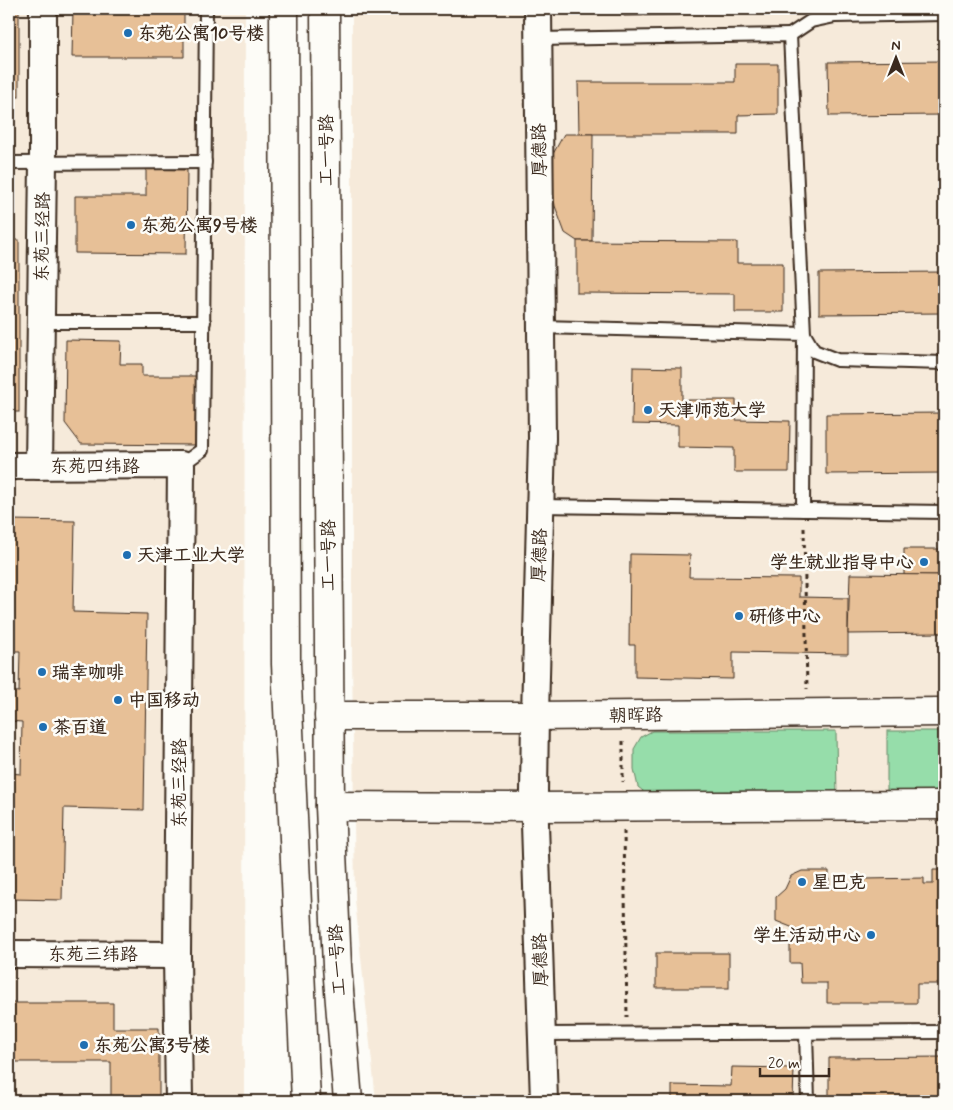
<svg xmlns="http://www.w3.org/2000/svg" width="953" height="1110" font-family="Mynerve,'LXGW WenKai TC',sans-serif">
<rect width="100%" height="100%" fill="#fdfcf7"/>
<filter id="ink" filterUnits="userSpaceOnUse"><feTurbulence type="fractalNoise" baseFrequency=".02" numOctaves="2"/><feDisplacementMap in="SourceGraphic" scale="10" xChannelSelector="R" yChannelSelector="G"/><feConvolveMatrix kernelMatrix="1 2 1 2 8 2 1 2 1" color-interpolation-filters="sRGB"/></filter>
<g filter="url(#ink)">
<g fill="#f6eada">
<polygon points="9,9 245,9 244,1101 9,1101"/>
<polygon points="352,9 944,9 944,1101 376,1101 355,900 352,653"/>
</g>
<g fill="#96ddaa" stroke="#688464">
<polygon points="652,731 836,731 837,800 652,798 638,787 634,769 634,749 641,737"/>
<rect x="887" y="731" width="57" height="65"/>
</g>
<g fill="#e7c097" stroke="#3b2a1e">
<rect x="9" y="9" width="10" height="88"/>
<polygon points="73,9 184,9 184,57 72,57"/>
<polygon points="623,9 680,9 680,15 624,16"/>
<polygon points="944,61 944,115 829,116 828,62"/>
<polygon points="735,64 778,64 778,114 738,115 738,134 579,134 578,82 735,82"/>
<polygon points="564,134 593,134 592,241 577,241 565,233 555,206 552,183 553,154"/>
<polygon points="146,169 187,170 186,254 75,253 75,196 146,196"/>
<rect x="9" y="240" width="10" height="172"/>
<polygon points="577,241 737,242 737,263 783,263 783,312 735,312 735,294 577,293"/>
<polygon points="944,272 944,313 819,314 819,273"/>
<polygon points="66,340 121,341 120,364 142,364 142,376 196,376 195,445 81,444 65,423"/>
<polygon points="633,367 682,368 682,400 736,400 736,420 790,421 789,472 734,472 734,448 678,447 678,425 632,424"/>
<polygon points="944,413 944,473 826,474 826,414"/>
<polygon points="9,520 75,521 73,612 147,614 144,810 64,808 62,900 9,899 9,773 21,774 22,722 9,721 9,691 19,692 20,651 9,651"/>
<rect x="904" y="549" width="40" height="26"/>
<polygon points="630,554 690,555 689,577 799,578 799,597 848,598 848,654 733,652 733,679 635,677 635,645 629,645"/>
<polygon points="850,574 944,575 944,633 848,634"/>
<polygon points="933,870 944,870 944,984 917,984 917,1003 827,1003 827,983 801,983 800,963 790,963 790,944 797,942 796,929 776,921 776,897 785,889 791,876 802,871 829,871 829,888 865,888 865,879 924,878 924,884 933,884"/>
<rect x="656" y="953" width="73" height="35"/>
<polygon points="9,1003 113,1003 113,1028 159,1028 159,1101 111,1101 111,1062 9,1062"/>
<polygon points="944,1057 944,1101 829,1101 829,1058"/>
<polygon points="732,1067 794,1068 793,1101 672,1101 672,1085 731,1086"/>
</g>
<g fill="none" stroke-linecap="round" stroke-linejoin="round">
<defs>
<g id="lane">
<polyline points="790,35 811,21 835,16 944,14"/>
<polyline points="538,39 790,35 804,334 814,351 837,360 944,363"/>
<polyline points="9,163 205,162"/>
<polyline points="42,322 204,322"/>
<polyline points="541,327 804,334 803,510"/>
<polyline points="181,465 202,450 206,9"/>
<polyline points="540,506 944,512"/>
<polyline points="806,1033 808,1101"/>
<polyline points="542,1034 944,1032"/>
</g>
<g id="street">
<polyline points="538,9 542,438 535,716 534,793 544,1101"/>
<polyline points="9,466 181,465 177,955 179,1101"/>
<polyline points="39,466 43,163 43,9"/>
<polyline points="9,954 177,955"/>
</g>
<g id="secondary">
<polyline points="284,9 286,664 306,1101"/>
<polyline points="325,9 330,806 337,966 348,1101"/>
<polyline points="329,716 535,716 944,712"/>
<polyline points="330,806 535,807 944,805"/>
</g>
</defs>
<use href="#lane" stroke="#3b2a1e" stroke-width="16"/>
<use href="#street" stroke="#3b2a1e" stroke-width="30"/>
<use href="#secondary" stroke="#3b2a1e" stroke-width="31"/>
<g stroke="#3b2a1e" stroke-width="3" stroke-dasharray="4 4" stroke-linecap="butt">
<polyline points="804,528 807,689"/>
<polyline points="623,741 623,782"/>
<polyline points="624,831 627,1017"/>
</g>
<use href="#lane" stroke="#fdfcf7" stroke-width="12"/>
<use href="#street" stroke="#fdfcf7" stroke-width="26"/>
<use href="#secondary" stroke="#fdfcf7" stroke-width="28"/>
</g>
</g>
<g fill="#1f6fb2" stroke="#fdfcf7" stroke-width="2">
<circle cx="128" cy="33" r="5"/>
<circle cx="131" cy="225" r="5"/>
<circle cx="648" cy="410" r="5"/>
<circle cx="127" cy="555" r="5"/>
<circle cx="924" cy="562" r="5"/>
<circle cx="739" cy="616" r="5"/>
<circle cx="42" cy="672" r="5"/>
<circle cx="118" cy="700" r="5"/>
<circle cx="43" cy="727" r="5"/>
<circle cx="802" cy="882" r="5"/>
<circle cx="871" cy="935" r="5"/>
<circle cx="84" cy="1045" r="5"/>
</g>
<g text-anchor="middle" stroke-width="5" stroke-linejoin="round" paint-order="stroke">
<g font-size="18" font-weight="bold" fill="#3b2a1e" stroke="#fdfcf7" text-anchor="start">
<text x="138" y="39">东苑公寓10号楼</text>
<text x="141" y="231">东苑公寓9号楼</text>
<text x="658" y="416">天津师范大学</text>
<text x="137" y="561">天津工业大学</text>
<text x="914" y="568" text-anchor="end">学生就业指导中心</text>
<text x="749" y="622">研修中心</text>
<text x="52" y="678">瑞幸咖啡</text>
<text x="128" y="706">中国移动</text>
<text x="53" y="733">茶百道</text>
<text x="812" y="888">星巴克</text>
<text x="861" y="941" text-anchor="end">学生活动中心</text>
<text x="94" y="1051">东苑公寓3号楼</text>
</g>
<g font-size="18" fill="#3b2a1e" stroke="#fdfcf7">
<text transform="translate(326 150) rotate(-90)" y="6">工一号路</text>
<text transform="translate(539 150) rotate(-91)" y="6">厚德路</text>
<text transform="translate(42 237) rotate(-89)" y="6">东苑三经路</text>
<text x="95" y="472">东苑四纬路</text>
<text transform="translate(328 555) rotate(-90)" y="6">工一号路</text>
<text transform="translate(539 555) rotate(-88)" y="6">厚德路</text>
<text transform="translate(636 715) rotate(-1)" y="6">朝晖路</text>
<text transform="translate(179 783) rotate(-90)" y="6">东苑三经路</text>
<text x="93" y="960">东苑三纬路</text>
<text transform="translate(337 960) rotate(-93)" y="6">工一号路</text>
<text transform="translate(540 960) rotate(-92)" y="6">厚德路</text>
</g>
</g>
<rect width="953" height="1110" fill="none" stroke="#fdfcf7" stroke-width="30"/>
<rect x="15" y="15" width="923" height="1080" fill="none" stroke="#3b2a1e" stroke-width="2" filter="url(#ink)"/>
<g transform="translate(896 58)" stroke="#fdfcf7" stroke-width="4" paint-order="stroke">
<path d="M0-4L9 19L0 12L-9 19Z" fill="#3b2a1e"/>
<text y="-8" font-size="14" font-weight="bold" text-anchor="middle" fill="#3b2a1e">N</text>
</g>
<path d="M760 1068v8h69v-8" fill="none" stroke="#3b2a1e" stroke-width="2.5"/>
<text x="768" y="1068" font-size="15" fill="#3b2a1e" stroke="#fdfcf7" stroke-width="4" paint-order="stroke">20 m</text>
</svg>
